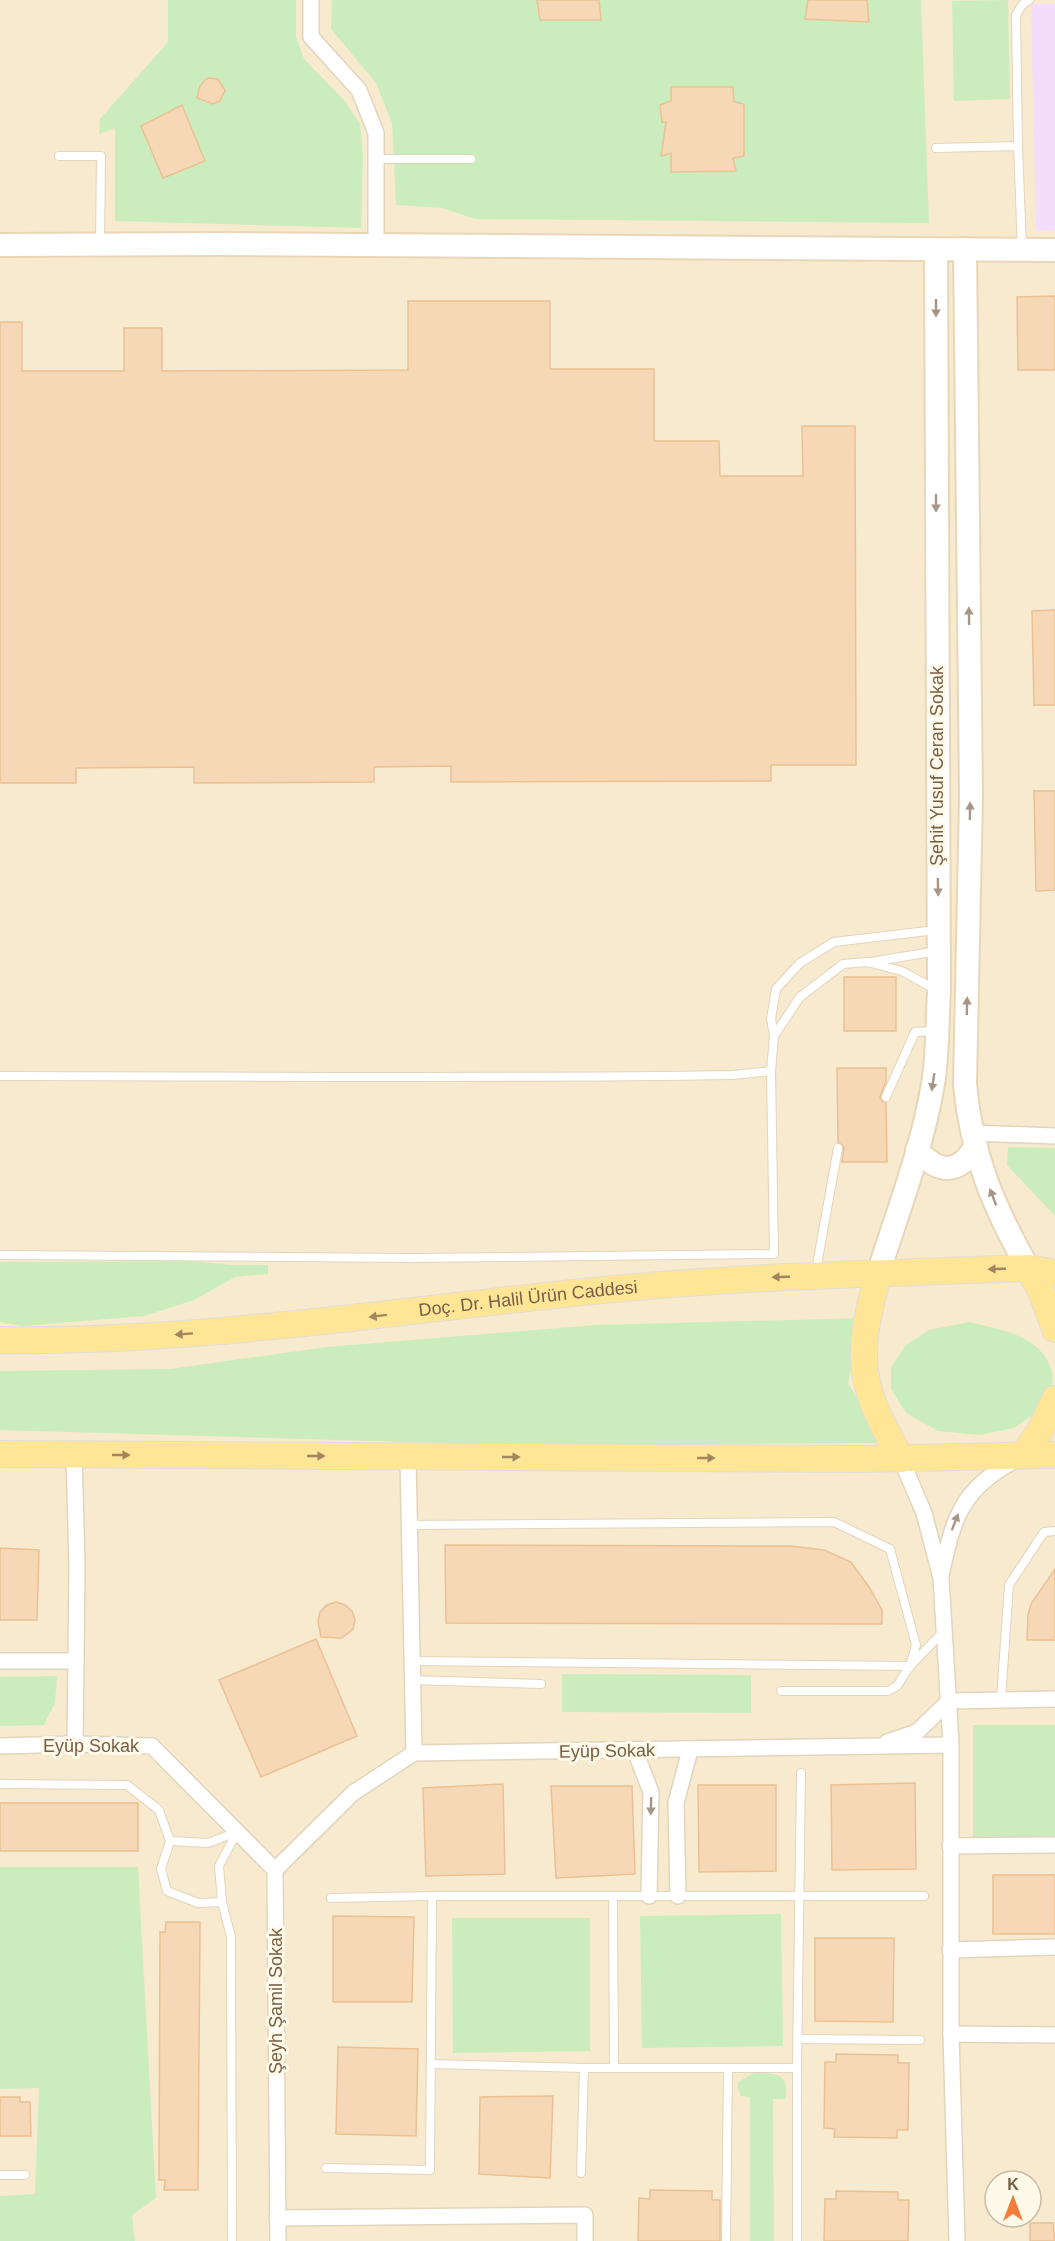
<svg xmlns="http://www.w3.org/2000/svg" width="1055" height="2241" font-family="Helvetica,sans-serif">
<rect width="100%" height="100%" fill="#fef7e1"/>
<path fill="#f7eace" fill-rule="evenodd" d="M0,0H1055V2241H0ZM995,2181H1031V2217H995Z"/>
<polygon fill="#f4ddfa" points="1031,4 1055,4 1055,230 1036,231"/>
<g fill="#cbedbe">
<polygon points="168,0 296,0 296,36 304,59 345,101 360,124 363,156 361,228 115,221 115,128 99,134 100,119 168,42"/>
<polygon points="332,0 921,0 929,223 475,219 442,208 396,205 392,123 376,83 331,29"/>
<polygon points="1008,0 1010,99 954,101 952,1"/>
<polygon points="1008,1147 1055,1148 1055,1216 1007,1165"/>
<polygon points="194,1261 230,1265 268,1265 268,1274 235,1277 194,1300 144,1316 23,1326 0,1322 0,1262"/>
<polygon points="863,1318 848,1383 884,1443 508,1445 0,1430 0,1371 170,1369 326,1347 596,1325"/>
<path d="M969,1322C998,1329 1037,1334 1050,1366C1053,1372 1052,1382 1053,1389L1037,1412L1014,1428L980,1435L938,1431L906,1413L891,1389V1367L906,1345L929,1330Z"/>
<polygon points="562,1674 751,1675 751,1713 562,1712"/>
<polygon points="57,1676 55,1703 44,1725 0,1726 0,1677"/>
<rect x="973" y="1725" width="82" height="115"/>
<polygon points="0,1867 138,1867 156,2198 132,2215 135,2241 0,2241 0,2196 35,2194 39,2088 0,2089"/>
<polygon points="781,1914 783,2046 642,2048 640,1916"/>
<polygon points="452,1918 590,1918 590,2051 453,2053"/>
<path d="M754,2073C775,2073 791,2073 785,2099H773L774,2241H750V2097L741,2096L738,2089V2082Z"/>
</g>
<g fill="#f6d8b6" stroke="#eac194" stroke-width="1.5">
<polygon points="537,0 599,0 601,20 540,20"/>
<polygon points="808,0 867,0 869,22 805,19"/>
<polygon points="210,78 218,79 225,90 220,101 213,104 197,98 200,86 206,79"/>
<polygon points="671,87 733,87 734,102 744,104 744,156 733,158 736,171 671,172 671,153 661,156 666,122 662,122 660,105 671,101"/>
<polygon points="182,105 205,161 163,178 141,126"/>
<polygon points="1055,296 1055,370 1018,370 1017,297"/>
<polygon points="408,301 550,301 550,369 654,369 654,441 719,441 720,476 803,476 802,426 855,426 856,765 771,765 771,781 451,782 451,766 374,767 374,782 194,783 194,767 76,768 76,783 0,783 0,322 22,322 22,371 124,371 124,328 162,328 162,371 408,370"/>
<polygon points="1055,610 1055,705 1034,705 1032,611"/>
<polygon points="1034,791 1055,791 1055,890 1036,891"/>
<rect x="844" y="977" width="52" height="54"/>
<polygon points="837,1068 886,1068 886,1081 880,1097 882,1101 886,1103 887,1162 842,1162 844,1147 838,1142"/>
<polygon points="445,1545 791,1546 824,1550 851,1562 869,1587 882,1610 882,1624 446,1623"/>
<polygon points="0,1548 39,1550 37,1620 0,1620"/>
<polygon points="1055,1569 1055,1640 1027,1640 1028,1615 1031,1604"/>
<polygon points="336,1602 345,1605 352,1611 355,1620 353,1629 342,1638 321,1637 318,1621 320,1612 327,1605"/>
<polygon points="316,1639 357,1736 261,1777 219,1680"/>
<polygon points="915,1783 916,1869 832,1870 831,1785"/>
<polygon points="503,1784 505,1874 426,1876 423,1788"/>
<polygon points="698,1785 776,1785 776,1871 699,1872"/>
<polygon points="551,1786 632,1786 635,1874 556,1878"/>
<rect x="0" y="1803" width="138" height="48"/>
<rect x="993" y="1875" width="62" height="59"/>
<polygon points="333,1916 414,1917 412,2002 333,2002"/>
<polygon points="166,1922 200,1922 198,2190 164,2190 165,2180 159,2180 160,1932 165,1932"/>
<polygon points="815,1938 894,1938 893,2022 815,2021"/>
<polygon points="338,2047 418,2049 416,2136 336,2134"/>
<polygon points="836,2054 898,2055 898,2063 909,2063 908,2130 897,2130 897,2138 834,2137 835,2129 824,2128 825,2062 836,2062"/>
<polygon points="553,2096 550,2178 479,2174 480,2097"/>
<polygon points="0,2097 20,2097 20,2102 30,2102 31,2136 0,2136"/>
<polygon points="650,2190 712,2191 712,2200 720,2200 720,2241 638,2241 639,2198 650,2199"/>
<polygon points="836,2191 898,2192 898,2200 909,2200 908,2241 824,2241 825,2199 836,2199"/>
<polygon points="1030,2223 1053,2223 1055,2241 1030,2241"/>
</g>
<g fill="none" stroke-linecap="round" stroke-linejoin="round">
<defs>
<g id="lane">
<polyline points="1018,146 1016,15 1022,5 1029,0"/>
<polyline points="936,148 1018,146 1022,249"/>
<polyline points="59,156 101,156 100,243"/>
<polyline points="376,159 471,159"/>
<polyline points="871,962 937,951"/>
<polyline points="774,1036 771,1019 776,989 800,963 834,942 936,930"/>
<path d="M0,1076C244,1076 488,1079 733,1075L771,1071"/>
<polyline points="886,1097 915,1032 935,1031"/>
<polyline points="0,1255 411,1258 774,1254 771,1071 774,1036 800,997 843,964 867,962 902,971 936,990"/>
<polyline points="816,1270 838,1148"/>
<polyline points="410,1525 834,1522 890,1549 916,1645 910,1666"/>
<polyline points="412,1661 910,1666"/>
<polyline points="411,1680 541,1684"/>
<polyline points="781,1691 888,1691 897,1686 910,1666 944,1631"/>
<polyline points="1001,1699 1009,1585 1044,1532 1055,1531"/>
<polyline points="0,1784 127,1785 159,1810 170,1841 208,1843 237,1832"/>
<polyline points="170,1841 161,1869 167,1891 198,1903 222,1902"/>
<polyline points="613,1896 614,2068"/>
<polyline points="331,1898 432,1896"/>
<polyline points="797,2039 920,2040"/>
<polyline points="431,2064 584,2068"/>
<polyline points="797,2068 801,1773"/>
<polyline points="326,2168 430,2170 432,1896 924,1896"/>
<polyline points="581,2173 584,2068 797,2068 797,2241"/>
<polyline points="0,2175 25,2175"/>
<polyline points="232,2241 231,1937 222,1902 219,1866 237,1832"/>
<polyline points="726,2241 728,2068"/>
</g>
<g id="street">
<polyline points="311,0 311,37 359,90 376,133 376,246"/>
<polyline points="971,1133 1055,1136"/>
<polyline points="74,1454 77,1566 75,1744"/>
<polyline points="408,1457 414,1753"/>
<polyline points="901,1459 924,1513 941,1578 951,1745 951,2034 957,2241"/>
<path d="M941,1575C954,1517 960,1491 1015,1460"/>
<polyline points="0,1661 76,1661"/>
<polyline points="887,1742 917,1732 949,1701 1055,1699"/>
<polyline points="0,1746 75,1744 152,1746 275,1870"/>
<polyline points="635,1751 651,1792 649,1896"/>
<polyline points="950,1846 1055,1845"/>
<polyline points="678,1896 676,1803 690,1750"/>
<polyline points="950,1950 1055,1947"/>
<polyline points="951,2034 1055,2035"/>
<polyline points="277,2218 585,2215 585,2241"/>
<polyline points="278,2241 275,1870 353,1793 414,1753 951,1745"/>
</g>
<g id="secondary">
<polyline points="0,245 218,244 1055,250"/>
<path d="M965,249L971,796L965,1084C971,1154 994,1208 1028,1268"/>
<path d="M917,1150C938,1173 958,1176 975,1147"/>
<path d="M878,1274C898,1211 922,1149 933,1084C938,1054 937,1023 939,992L936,249"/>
</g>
<g id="primary">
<polyline points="1028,1268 1041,1291 1055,1329"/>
<path d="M878,1274C871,1302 863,1331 864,1360C865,1396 885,1429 901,1459"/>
<path id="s1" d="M0,1340C206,1343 410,1308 614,1289C752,1276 890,1273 1028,1268L1055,1273"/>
<polyline points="0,1454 860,1459 1055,1455"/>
<polyline points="1024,1454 1040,1431 1055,1399"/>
</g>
</defs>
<use href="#lane" stroke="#e3d4bc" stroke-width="10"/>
<use href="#street" stroke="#e3d4bc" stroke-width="18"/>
<use href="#secondary" stroke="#e9d6b9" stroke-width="26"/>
<use href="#primary" stroke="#e1dcd6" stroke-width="28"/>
<use href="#lane" stroke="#fff" stroke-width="8"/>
<use href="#street" stroke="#fff" stroke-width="15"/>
<use href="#secondary" stroke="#fff" stroke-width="22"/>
<use href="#primary" stroke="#ffe697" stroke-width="26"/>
</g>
<defs><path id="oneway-solid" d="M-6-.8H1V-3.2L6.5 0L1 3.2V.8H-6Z" transform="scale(1.5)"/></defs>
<g fill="#a79686">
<use href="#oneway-solid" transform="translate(936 308) rotate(90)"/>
<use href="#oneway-solid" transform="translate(936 503) rotate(90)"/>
<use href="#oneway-solid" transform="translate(969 616) rotate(-91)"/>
<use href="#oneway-solid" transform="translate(970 811) rotate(-89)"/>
<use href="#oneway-solid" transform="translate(938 887) rotate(89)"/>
<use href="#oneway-solid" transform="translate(967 1006) rotate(-89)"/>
<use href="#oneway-solid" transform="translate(933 1082) rotate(99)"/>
<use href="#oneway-solid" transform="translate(993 1197) rotate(-111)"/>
<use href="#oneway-solid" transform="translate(955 1522) rotate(-69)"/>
<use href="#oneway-solid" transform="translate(651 1806) rotate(91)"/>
</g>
<g fill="#a0875e">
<use href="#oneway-solid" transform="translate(997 1269) rotate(178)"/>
<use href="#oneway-solid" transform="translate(781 1277) rotate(178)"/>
<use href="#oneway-solid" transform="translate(378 1316) rotate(173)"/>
<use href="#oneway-solid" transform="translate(184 1334) rotate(176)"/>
<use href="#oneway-solid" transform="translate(121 1455)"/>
<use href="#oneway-solid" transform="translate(316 1456)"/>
<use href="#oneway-solid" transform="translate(511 1457)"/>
<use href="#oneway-solid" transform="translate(706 1458)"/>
</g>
<g text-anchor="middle" stroke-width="6" stroke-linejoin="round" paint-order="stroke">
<g font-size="18" fill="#785e45" stroke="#fff9e9">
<text transform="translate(937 766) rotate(-90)" y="6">Şehit Yusuf Ceran Sokak</text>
<text dy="6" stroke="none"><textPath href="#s1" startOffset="530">Doç. Dr. Halil Ürün Caddesi</textPath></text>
<text x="91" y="1752">Eyüp Sokak</text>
<text transform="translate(607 1751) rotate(-1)" y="6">Eyüp Sokak</text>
<text transform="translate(276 2001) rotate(-90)" y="6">Şeyh Şamil Sokak</text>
</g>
</g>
<g transform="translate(1013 2199)"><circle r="28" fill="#fff9e9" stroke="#c9bba7" stroke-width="1.5"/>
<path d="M0-4.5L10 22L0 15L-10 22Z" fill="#f47c3a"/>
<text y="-9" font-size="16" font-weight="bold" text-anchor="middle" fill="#785e45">K</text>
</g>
</svg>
